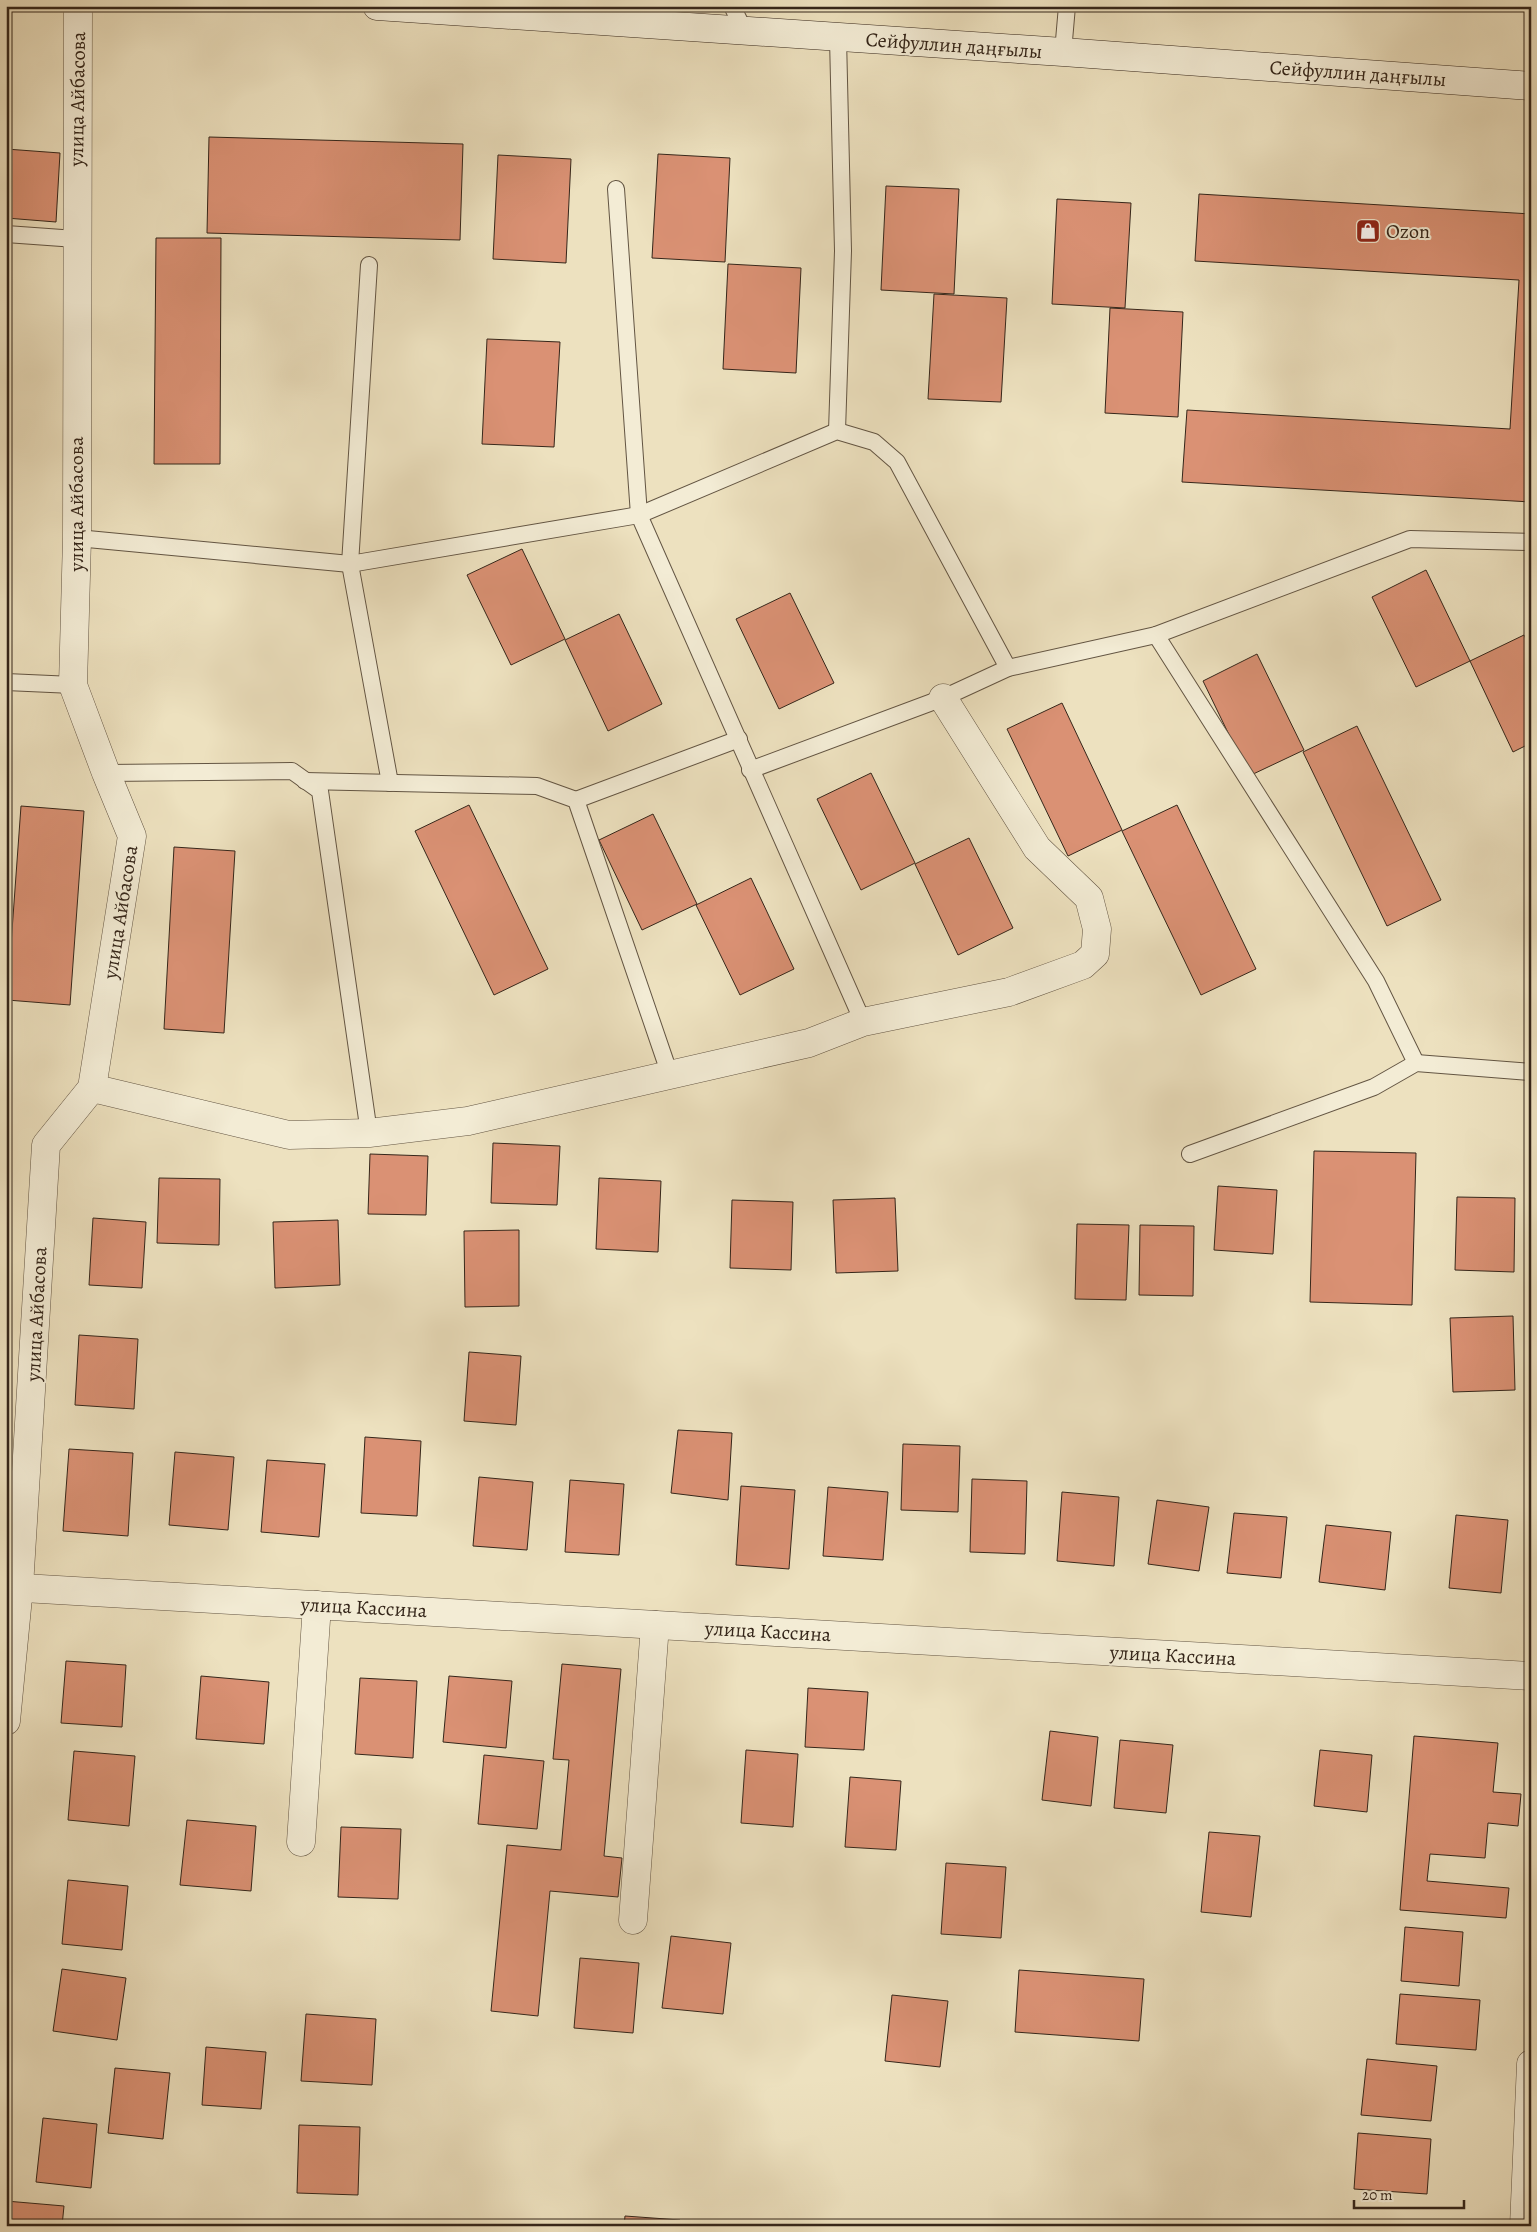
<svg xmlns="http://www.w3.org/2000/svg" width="1537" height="2232" font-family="Alegreya,serif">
<rect width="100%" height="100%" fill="#ede1bf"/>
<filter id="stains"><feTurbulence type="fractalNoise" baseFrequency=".004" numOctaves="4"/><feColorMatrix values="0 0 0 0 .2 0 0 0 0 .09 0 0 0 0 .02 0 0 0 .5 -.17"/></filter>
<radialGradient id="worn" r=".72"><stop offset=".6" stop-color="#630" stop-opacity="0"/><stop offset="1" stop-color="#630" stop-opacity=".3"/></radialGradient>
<g fill="#da9174" stroke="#35261a">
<polygon points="209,137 463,144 460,240 207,233"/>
<polygon points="6,149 60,153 56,222 6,218"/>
<polygon points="658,154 730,158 725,262 652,258"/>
<polygon points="498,155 571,159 566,263 493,259"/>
<polygon points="886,186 959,189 954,294 881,290"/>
<polygon points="1199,194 1531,214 1531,502 1182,482 1187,410 1510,429 1519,280 1195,261"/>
<polygon points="1057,199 1131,203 1125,308 1052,304"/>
<polygon points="156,238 221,238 220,464 154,464"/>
<polygon points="728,264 801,268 796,373 723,369"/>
<polygon points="934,294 1007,298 1001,402 928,399"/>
<polygon points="1110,308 1183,312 1178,417 1105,413"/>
<polygon points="487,339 560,342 554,447 482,444"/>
<polygon points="522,549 565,639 511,665 467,575"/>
<polygon points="1426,570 1470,661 1416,687 1372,597"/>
<polygon points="790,593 834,683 779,709 736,619"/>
<polygon points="619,614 662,704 608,731 565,640"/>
<polygon points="1524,635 1531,649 1531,743 1513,752 1470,661"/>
<polygon points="1257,654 1304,750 1249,776 1203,681"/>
<polygon points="1062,703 1122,830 1068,856 1007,729"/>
<polygon points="1357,726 1441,900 1387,926 1303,752"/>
<polygon points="871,773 915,863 861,890 817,799"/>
<polygon points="469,805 548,969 494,995 415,831"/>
<polygon points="1177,805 1256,969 1201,995 1122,831"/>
<polygon points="21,806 84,811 70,1005 7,1000"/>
<polygon points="653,814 697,904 642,930 599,840"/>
<polygon points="969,838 1013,928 958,955 915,864"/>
<polygon points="174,847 235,851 224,1033 164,1029"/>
<polygon points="751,878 794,969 740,995 696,905"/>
<polygon points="493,1143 560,1146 557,1205 491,1203"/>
<polygon points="1314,1151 1416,1153 1412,1305 1310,1302"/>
<polygon points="370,1154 428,1156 426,1215 368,1214"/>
<polygon points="159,1178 220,1179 219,1245 157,1243"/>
<polygon points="599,1178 661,1181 658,1252 596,1249"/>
<polygon points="1218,1186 1277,1190 1273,1254 1214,1250"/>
<polygon points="1457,1197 1515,1198 1514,1272 1455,1270"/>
<polygon points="895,1198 898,1271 836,1273 833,1200"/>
<polygon points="732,1200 793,1202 791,1270 730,1268"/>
<polygon points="93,1218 146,1222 142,1288 89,1285"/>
<polygon points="338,1220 340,1285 275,1288 273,1222"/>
<polygon points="1077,1224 1129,1225 1126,1300 1075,1299"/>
<polygon points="1140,1225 1194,1226 1193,1296 1139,1295"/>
<polygon points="519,1230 519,1306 465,1307 464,1231"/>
<polygon points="1513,1316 1515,1390 1453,1392 1450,1318"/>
<polygon points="79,1335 138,1339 134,1409 75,1405"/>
<polygon points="469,1352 521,1356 516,1425 464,1421"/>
<polygon points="678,1430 732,1433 728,1500 671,1493"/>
<polygon points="365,1437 421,1441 417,1516 361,1513"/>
<polygon points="903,1444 960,1446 958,1512 901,1510"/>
<polygon points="69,1449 133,1453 128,1536 63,1531"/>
<polygon points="175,1452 234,1457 228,1530 169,1525"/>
<polygon points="267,1460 325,1464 319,1537 261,1532"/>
<polygon points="479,1477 533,1482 527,1550 473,1546"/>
<polygon points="972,1479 1027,1481 1025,1554 970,1552"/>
<polygon points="570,1480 624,1484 619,1555 565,1552"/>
<polygon points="741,1486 795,1490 789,1569 736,1565"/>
<polygon points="828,1487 888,1492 883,1560 823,1556"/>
<polygon points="1062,1492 1119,1497 1114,1566 1057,1561"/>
<polygon points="1157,1500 1209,1507 1199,1571 1148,1564"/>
<polygon points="1234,1513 1287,1517 1281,1578 1227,1573"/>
<polygon points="1456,1515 1508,1520 1501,1593 1449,1588"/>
<polygon points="1326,1525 1391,1532 1385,1590 1319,1582"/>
<polygon points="66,1661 126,1665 122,1727 61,1723"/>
<polygon points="562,1664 621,1669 604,1856 622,1858 618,1897 550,1891 538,2016 491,2011 507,1845 561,1850 569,1760 553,1759"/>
<polygon points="201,1676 269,1682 264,1744 196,1739"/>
<polygon points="449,1676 512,1681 506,1748 443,1742"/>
<polygon points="360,1678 417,1681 413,1758 355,1754"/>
<polygon points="808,1688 868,1692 864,1750 805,1747"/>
<polygon points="1050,1731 1098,1737 1091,1806 1042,1800"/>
<polygon points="1414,1736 1498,1743 1493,1792 1521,1794 1518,1826 1488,1823 1485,1858 1430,1854 1427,1881 1509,1888 1506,1918 1400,1910"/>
<polygon points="1120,1740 1173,1745 1166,1813 1114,1808"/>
<polygon points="746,1750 798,1754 793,1827 741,1823"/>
<polygon points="1320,1750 1372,1755 1367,1812 1314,1806"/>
<polygon points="74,1751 135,1756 129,1826 68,1820"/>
<polygon points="484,1755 544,1761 537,1829 478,1824"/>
<polygon points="850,1777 901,1781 896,1850 845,1847"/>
<polygon points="187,1820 256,1826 251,1891 180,1885"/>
<polygon points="341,1827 401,1829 398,1899 338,1897"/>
<polygon points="1209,1832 1260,1836 1251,1917 1201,1912"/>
<polygon points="946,1863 1006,1867 1001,1938 941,1934"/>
<polygon points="68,1880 128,1886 122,1950 62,1944"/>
<polygon points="1405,1927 1463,1932 1459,1986 1401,1981"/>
<polygon points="671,1936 731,1943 723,2014 662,2008"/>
<polygon points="580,1958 639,1963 633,2033 574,2028"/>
<polygon points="62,1969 126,1978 117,2040 53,2031"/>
<polygon points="1019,1970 1144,1979 1139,2041 1015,2032"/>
<polygon points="1400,1994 1480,2000 1476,2050 1396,2044"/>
<polygon points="892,1995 948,2001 940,2067 885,2061"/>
<polygon points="306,2014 376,2019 372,2085 301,2081"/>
<polygon points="206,2047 266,2052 261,2109 202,2105"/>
<polygon points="1367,2059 1437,2066 1431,2121 1361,2115"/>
<polygon points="115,2068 170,2073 163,2139 108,2133"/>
<polygon points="43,2118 97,2124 91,2188 36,2182"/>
<polygon points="299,2125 360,2127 358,2195 297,2193"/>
<polygon points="1358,2133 1431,2139 1427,2194 1354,2189"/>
<polygon points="6,2201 64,2206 62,2226 6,2226"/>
<polygon points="625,2216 680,2220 680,2226 624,2226"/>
</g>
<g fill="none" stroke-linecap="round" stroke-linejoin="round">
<defs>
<g id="service">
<polyline points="732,6 745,32"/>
<polyline points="1063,52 1067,6"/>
<polyline points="616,189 639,515 863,1022"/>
<polyline points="6,234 76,239"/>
<polyline points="369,265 350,564 390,783"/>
<polyline points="837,431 843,251 838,38"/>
<polyline points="77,538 350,564 639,515 837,431 874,442 897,462 1008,668"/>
<polyline points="1156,635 1376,981 1416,1063"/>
<polyline points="6,682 73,685"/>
<polyline points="750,770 943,698 1008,668 1156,635 1410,539 1531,542"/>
<polyline points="106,773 292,771 320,791 369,1133"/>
<polyline points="305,781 537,786 576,800 670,1075"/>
<polyline points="576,800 739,739"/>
<polyline points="1190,1154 1374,1087 1416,1063 1531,1072"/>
</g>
<g id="minor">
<polyline points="92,1088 289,1135 369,1133 468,1121 809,1043 863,1022 1009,992 1083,965 1095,954 1097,929 1089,898 1037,848 943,698"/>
<polyline points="6,1587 1531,1676"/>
<polyline points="6,1721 19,1587 46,1145 92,1088 132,836 106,773 73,685 77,538 78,6"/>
<polyline points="301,1842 317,1605"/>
<polyline points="633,1920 655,1625"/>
<polyline points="1524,2226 1531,2064"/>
</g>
<polyline id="secondary" points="377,6 1063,52 1531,86"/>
</defs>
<use href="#service" stroke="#635543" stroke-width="18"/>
<use href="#minor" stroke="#635543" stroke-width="29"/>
<use href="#secondary" stroke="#35261a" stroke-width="29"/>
<use href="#service" stroke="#f3ecd5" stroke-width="16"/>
<use href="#minor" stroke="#f3ecd5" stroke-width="28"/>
<use href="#secondary" stroke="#f3ecd5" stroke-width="28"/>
</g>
<defs>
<symbol id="shop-square" viewBox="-11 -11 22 22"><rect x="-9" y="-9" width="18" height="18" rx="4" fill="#8f2418" stroke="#f3ecd5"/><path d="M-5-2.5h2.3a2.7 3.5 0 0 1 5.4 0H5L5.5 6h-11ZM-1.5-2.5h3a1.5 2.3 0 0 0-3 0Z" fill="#fff"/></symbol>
</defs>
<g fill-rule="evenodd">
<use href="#shop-square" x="1354" y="217" width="28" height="28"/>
</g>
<g text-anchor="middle" stroke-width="4" stroke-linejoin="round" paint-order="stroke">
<g font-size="20" fill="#35261a" stroke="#f3ecd5">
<text transform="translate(954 45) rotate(4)" y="7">Сейфуллин даңғылы</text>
<text transform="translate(1358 73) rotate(4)" y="7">Сейфуллин даңғылы</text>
<text transform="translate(77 99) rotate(-89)" y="7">улица Айбасова</text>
<text transform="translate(76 504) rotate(-90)" y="7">улица Айбасова</text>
<text transform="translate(120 912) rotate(-81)" y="7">улица Айбасова</text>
<text transform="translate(36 1314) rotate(-87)" y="7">улица Айбасова</text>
<text transform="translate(364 1607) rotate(3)" y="7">улица Кассина</text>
<text transform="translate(768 1631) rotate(3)" y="7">улица Кассина</text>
<text transform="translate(1173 1655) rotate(3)" y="7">улица Кассина</text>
</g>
<g font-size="20" fill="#35261a" stroke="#f3ecd5" text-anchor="start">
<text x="1386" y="238">Ozon</text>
</g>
</g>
<rect width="1537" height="2232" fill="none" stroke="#ede1bf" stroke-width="25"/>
<rect x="8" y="8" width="1522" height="2217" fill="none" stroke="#35261a" stroke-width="2.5"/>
<rect x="12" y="12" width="1512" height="2207" fill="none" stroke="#35261a"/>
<path d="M1354 2200v8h110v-8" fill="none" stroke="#35261a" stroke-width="2.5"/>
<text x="1362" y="2200" font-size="15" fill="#35261a" stroke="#f3ecd5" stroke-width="4" paint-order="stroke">20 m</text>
<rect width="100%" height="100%" filter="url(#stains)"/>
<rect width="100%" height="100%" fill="url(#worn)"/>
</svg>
